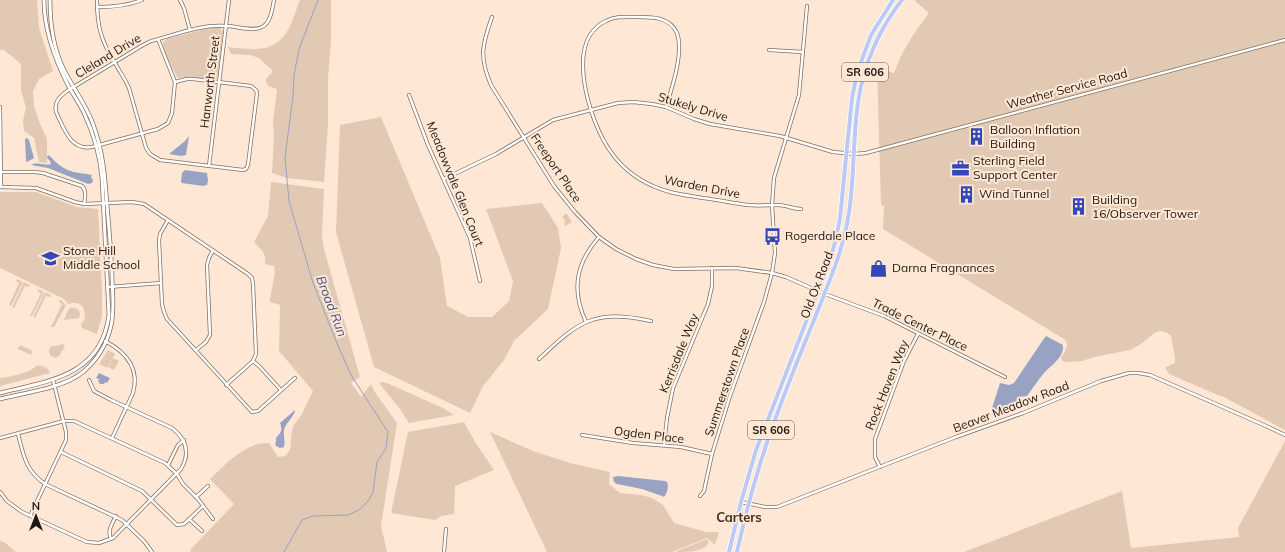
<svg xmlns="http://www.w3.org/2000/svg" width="1285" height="552" font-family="Mulish,sans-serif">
<rect width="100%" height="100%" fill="#fee8d5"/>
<g fill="#e1c9b4">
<polygon points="0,0 37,0 39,28 53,71 39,79 33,91 34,106 40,124 47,139 47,163 39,162 34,138 24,131 23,120 26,108 21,90 21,64 4,50 0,50"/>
<path d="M300,0H331V41L328,79V124L324,182L287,178L272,173L274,134L273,123L277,89L268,86L266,82V79L273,71L259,58L250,55L231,54L228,47C249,49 273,54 286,33C292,24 296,10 300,0Z"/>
<path d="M916,0H1285V430L1222,396H1220L1169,374L1166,369V367L1175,363V358L1171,336L1166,332L1160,331L1154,333L1141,344L1130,350L1094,357L1082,361L1065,362L1062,360L1061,358C1064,352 1071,345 1064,339L883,229L884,206L881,205L877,68L894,73C902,51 914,32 929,13L915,1Z"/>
<path d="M209,28H220L223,32L218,76L217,78L212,80L190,77L178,78L176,75C172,66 162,51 163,42L167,39Z"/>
<polygon points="381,117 440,258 447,306 468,317 492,317 509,301 513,281 486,209 542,203 558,228 561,248 548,309 514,341 504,360 483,386 470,413 374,367 336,232 340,125"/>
<path d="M271,182L324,189L322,236L324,249L360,377L351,383L361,397L371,384L374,391L397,423L381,526L387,552H191L190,550L234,504L210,479C226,464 245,442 269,443L278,457L285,456L290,450L292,430L294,425L302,414L313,391L279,351L280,305L270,302V299L275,272L274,266L265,264C266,252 262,251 254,242L268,216Z"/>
<path d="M0,192H36L77,207L98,209L102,293V316L97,334L82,328L81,325L83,321H84C87,309 82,300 68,304L64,299L0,268Z"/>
<polygon points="565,214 567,214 572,222 565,226 564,225 565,220 562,217"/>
<polygon points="17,279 23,282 11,306 9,305 19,283 16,281"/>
<polygon points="24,282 30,285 29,287 25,286 14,308 12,307"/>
<polygon points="38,289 44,292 32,316 30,316 41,293 37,291"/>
<polygon points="45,292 51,295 50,297 46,296 35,318 33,317"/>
<polygon points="60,299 66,305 54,327 51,327 62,304 59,302"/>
<path d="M70,308C77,307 82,311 79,318L64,320L68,310Z"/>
<polygon points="63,344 65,346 59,356 55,358 50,355 49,351 50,347"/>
<polygon points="20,345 33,351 31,355 18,349 18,347 20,347"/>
<polygon points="108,350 115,354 107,368 99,364"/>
<polygon points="113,358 119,361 114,370 108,367"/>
<path d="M36,366C42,365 48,367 50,373L0,386V378C9,377 30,373 36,366Z"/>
<polygon points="381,382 387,383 443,408 454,415 409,423 400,409 379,383"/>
<polygon points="464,422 475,442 494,470 455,486 454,514 441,516 435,520 391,513 408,432"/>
<polygon points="490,432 533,451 570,463 610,472 609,484 620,493 641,495 652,498 663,505 674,523 706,532 719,532 715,545 707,538 672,552 547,552"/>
<polygon points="1285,441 1285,552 964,552 1122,491 1131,548 1239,537 1238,528"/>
<path d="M707,539L709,543C702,552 689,552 678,552L677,551Z"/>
<polygon points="0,541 4,542 16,552 0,552"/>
</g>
<g fill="#98a2c3">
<polygon points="189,136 186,155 181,156 169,154 185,141"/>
<polygon points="27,138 29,140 34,158 27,162 26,161 25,139"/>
<path d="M48,155C52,157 54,161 58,164C71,174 78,172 92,175L91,177L93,180L92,183L88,184L48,168L31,165C38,161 44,166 51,164L50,161L47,158Z"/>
<polygon points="185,170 207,173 208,181 207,185 203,186 182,183 181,182 182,173"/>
<path d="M1046,336L1063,345C1064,358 1051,365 1044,373C1038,380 1033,388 1027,396L1019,397L1015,407L992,415V408L1000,383L1009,385L1014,383L1043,340Z"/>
<polygon points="99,373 110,378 107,383 105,382 104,384 100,384 98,381 99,379 96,378"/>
<path d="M295,410C295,415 288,421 285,427C282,434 286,440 284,447L280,448L276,446L275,443L276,442V438C281,432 283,431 280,423Z"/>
<path d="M618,476L665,481L667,482C669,487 667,493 664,497L662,496L642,489L617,484L614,482L613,477Z"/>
</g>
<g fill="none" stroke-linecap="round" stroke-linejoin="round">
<polyline stroke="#98a2c3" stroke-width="1" points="284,552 302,520 313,516 348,515 359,510 369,500 373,492 377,462 386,448 388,432 351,375 336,341 313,283 289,201 285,158 293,96 294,75 299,49 318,0"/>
<defs>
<g id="minor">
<path d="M97,0C97,26 101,41 115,63C120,72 125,79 129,88L146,148L150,154L160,160L243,170L246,169L248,165L257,93L256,90L251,86L193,79H187L175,82"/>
<polyline points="180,0 184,8 190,30"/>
<path d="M97,7C113,7 127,6 142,0"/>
<path d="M492,17C482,45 479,57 491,85L554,186L575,212L599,237L616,249L636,259L653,265L674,269L736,268L772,273L786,277L825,294L884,316L1005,377"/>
<path d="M158,39L175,82L172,113L168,123L158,129L92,147C70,151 64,128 56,112C54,102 59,97 67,91L143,45L151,41C175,35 200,24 226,26C237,26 252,32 262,27C271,23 272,9 274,0"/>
<polyline points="769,50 803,52"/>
<polyline points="409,95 428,145 470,238 480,281"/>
<polyline points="0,107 1,187"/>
<path d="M666,107C672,88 684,52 677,33C669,16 651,17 635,17C625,17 615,16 606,21C599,24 594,29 590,35C579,52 583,81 588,100C600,145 622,179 670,192C681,195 692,196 703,198C718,200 733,203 748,205C758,206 768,205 778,205C786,205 793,209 801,209"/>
<polyline points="209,166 229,0"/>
<path d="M0,172H35L43,173L82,186C87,191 85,198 84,204"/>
<polyline points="444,179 496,154 553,120 618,103 633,102 652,104 666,107 694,119 710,124 780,136 833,152 854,154 866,153 1285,40"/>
<polyline points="0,187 36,188 75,202 84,204 132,202 144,204 248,274 252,278 253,284 256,354 253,361 226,385"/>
<polyline points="168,220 160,234 159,241 162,304 164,312 167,319 252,412 258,411 295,378"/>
<polyline points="108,287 161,283"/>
<path d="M586,322C571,290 576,263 599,237"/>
<path d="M105,341C126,352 140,368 133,393L112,438"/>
<polyline points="196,350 206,342 210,335 207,265 209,258 213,250"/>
<path d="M539,359C579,321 594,309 651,321"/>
<polyline points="253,361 259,366 281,390"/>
<path d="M18,434C24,456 25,470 45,484L122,520L144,541L152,552"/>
<polyline points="582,435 633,443 681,447 712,454"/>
<polyline points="0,438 64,421 74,421 165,463 177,474 183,484 198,499 213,519"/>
<polyline points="664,445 667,418 673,388 708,304 712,286 712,268"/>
<polyline points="61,452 142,491 177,525 184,524 203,506"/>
<polyline points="168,465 178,445 184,440"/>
<polyline points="880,467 875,457 875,439 904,361 918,334"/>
<path d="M0,492L7,501L22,512L87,542L99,543L113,538L181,469C191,452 186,439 172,428L111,400L94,391L89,380"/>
<polyline points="700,496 704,491 712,454 730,396 764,302 772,273 775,253 772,205 774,178 799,95 807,6"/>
<polyline points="196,497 208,486"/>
<polyline points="741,502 765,507 777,507 956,437 1023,413 1101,381 1129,373 1138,373 1150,375 1266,426 1285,435"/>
<polyline points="30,516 66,440 66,432 53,380"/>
<polyline points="189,519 202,531"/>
<path d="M111,539C107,531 112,524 116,516"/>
<polyline points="444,552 446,529"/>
</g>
<g id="tertiary">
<path d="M0,393C49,381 101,376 109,315L102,178C100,155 94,134 84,113C80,104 74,96 69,87C55,60 44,31 44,0"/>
<path d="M0,399C24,393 64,388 83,372C97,360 107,344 111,326C115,309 112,291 112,274C111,251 109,228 107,205C105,177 103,151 93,124C86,104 72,87 63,68C53,47 50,23 50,0"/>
</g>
<g id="primary">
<polyline points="729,552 741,502 756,450 829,263 836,239 840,218 852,98 857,73 871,35 893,0"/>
<path d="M737,552C747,507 759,463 775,420C793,369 815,320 834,269C843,245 849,221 851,196C855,157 853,116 863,78C871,49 884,23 902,0"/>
</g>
</defs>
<use href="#minor" stroke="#826e5e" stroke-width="4"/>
<use href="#tertiary" stroke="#826e5e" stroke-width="4.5"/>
<use href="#primary" stroke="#fff" stroke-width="5.5"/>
<use href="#minor" stroke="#fff" stroke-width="2.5"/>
<use href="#tertiary" stroke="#fff" stroke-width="3"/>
<use href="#primary" stroke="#bbc9f7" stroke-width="4"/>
</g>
<defs>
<symbol id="building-bare" viewBox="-9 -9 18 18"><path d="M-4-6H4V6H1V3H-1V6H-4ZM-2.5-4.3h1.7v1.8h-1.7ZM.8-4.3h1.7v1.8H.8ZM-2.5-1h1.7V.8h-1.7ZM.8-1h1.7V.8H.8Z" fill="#3546b8" stroke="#fee8d5" stroke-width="2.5" paint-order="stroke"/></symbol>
<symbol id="office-bare" viewBox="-9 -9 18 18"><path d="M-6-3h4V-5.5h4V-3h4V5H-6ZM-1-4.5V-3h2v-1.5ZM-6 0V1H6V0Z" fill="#3546b8" stroke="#fee8d5" stroke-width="2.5" paint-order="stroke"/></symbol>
<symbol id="bus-bare" viewBox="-9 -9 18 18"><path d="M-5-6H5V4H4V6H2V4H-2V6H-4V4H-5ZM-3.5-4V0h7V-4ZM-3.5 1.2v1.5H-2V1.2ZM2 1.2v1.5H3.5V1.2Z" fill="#3546b8" stroke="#fee8d5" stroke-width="2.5" paint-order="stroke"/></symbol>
<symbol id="school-bare" viewBox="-9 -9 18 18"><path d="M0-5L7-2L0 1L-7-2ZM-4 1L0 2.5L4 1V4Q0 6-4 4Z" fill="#3546b8" stroke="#fee8d5" stroke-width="2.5" paint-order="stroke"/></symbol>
<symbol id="shop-bare" viewBox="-9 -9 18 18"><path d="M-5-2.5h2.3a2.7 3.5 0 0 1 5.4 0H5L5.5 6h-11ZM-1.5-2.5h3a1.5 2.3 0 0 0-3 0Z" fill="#3546b8" stroke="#fee8d5" stroke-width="2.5" paint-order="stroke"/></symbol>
</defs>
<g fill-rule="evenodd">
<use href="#building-bare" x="964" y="124" width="25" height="25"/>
<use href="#office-bare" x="948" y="156" width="25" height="25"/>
<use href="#building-bare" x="954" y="182" width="25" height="25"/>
<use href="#building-bare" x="1066" y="194" width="25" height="25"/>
<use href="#bus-bare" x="760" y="224" width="25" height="25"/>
<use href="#school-bare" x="38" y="246" width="25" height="25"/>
<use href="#shop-bare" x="866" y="256" width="25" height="25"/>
</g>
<g text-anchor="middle" stroke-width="4" stroke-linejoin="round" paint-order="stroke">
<g fill="#fee8d5" stroke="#62564c" stroke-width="1">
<rect x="842" y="63" width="46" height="18" rx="3"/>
<rect x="748" y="421" width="46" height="18" rx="3"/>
</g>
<g font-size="11" font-weight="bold" fill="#1f1711">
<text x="865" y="76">SR 606</text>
<text x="771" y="434">SR 606</text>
</g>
<g font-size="12" fill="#1f1711" stroke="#fee8d5">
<text transform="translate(108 56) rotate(-31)" y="4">Cleland Drive</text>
<text transform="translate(210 82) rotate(-83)" y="4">Hanworth Street</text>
<text transform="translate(1067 89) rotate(-15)" y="4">Weather Service Road</text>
<text transform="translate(693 107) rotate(17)" y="4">Stukely Drive</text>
<text transform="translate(556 168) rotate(56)" y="4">Freeport Place</text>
<text transform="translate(455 184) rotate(68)" y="4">Meadowvale Glen Court</text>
<text transform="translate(702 187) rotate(11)" y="4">Warden Drive</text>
<text transform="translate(817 285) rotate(-69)" y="4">Old Ox Road</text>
<text transform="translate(920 325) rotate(26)" y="4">Trade Center Place</text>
<text transform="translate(679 353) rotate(-68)" y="4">Kerrisdale Way</text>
<text transform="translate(727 382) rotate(-71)" y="4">Summerstown Place</text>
<text transform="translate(887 385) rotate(-68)" y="4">Rock Haven Way</text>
<text transform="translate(1011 407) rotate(-21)" y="4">Beaver Meadow Road</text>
<text transform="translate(649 435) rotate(7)" y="4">Ogden Place</text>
</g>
<g font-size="12" fill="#1f1711" stroke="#fee8d5" text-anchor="start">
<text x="990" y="134">Balloon Inflation<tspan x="990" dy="14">Building</tspan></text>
<text x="973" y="165">Sterling Field<tspan x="973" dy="14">Support Center</tspan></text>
<text x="979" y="198">Wind Tunnel</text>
<text x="1092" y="204">Building<tspan x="1092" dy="14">16/Observer Tower</tspan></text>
<text x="785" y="240">Rogerdale Place</text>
<text x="63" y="255">Stone Hill<tspan x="63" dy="14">Middle School</tspan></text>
<text x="892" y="272">Darna Fragnances</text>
</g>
<g font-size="13" font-style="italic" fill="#455382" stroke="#fee8d5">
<text transform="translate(332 306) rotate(69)" y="5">Broad Run</text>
</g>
<g font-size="13" font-weight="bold" fill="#433223" stroke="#fee8d5">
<text x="739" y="522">Carters</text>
</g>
</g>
<g transform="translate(36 516)" stroke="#fee8d5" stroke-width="3" paint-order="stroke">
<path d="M0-3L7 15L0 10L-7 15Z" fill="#1f1711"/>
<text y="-6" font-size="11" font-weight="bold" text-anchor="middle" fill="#1f1711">N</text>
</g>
</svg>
